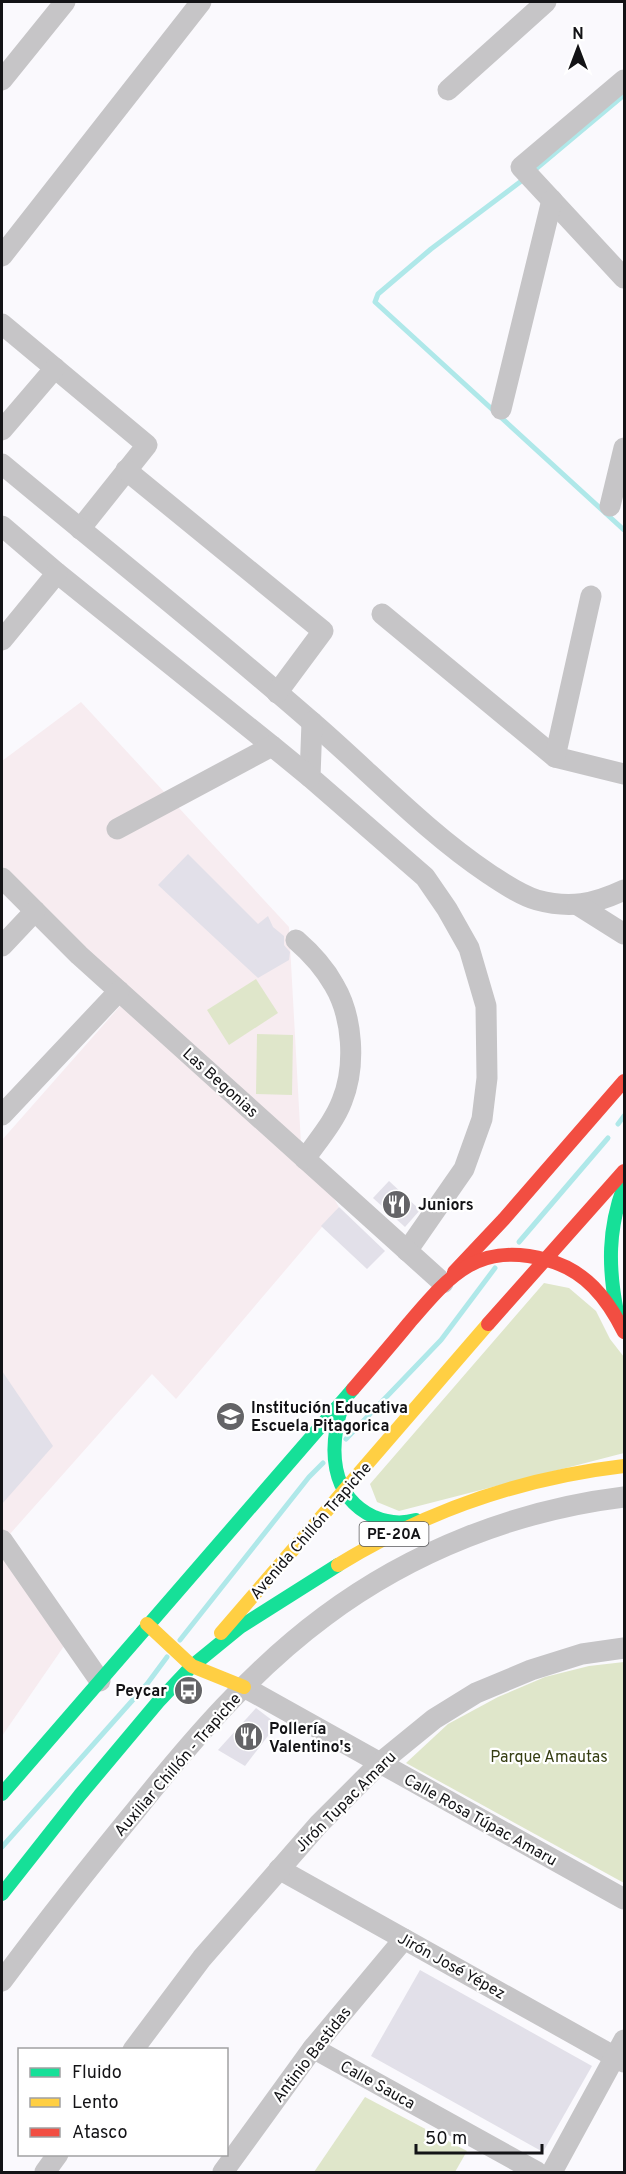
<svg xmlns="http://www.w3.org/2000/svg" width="626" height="2174" font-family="Overpass,sans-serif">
<rect width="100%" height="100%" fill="#faf9fd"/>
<g fill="#f7ecf0">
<polygon points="81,702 289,927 301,1144 339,1207 176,1399 152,1374 2,1543 2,1140 121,1005 2,888 2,761"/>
<polygon points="2,1556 64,1646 2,1736"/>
</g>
<g fill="#dfe6ca">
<polygon points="256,979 278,1013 229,1045 207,1010"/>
<polygon points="257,1034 293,1035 292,1095 256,1094"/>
<polygon points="544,1283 569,1288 596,1311 610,1339 624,1357 624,1453 399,1511 377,1502 370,1484"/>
<polygon points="624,1662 624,1883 406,1763 448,1724 498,1697 545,1677 589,1666"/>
<polygon points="365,2097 467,2151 455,2172 314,2172"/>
</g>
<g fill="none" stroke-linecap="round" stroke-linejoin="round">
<g stroke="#afe8e9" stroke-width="5">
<polyline points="531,173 624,95"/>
<polyline points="524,179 431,249 378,294 375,302 624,530"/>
<polyline points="618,1124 624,1116"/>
<polyline points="519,1242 608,1138"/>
<polyline points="346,1439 441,1340 495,1268"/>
<polyline points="180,1640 309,1477 323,1463"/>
<polyline points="2,1847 147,1684 167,1657"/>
</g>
</g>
<g fill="#e2e0e9">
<polygon points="188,854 258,924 268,916 273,927 284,936 284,945 290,952 289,960 258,978 158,885"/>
<polygon points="389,1181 420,1210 405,1227 373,1198"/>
<polygon points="339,1207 385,1251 367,1269 321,1226"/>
<polygon points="2,1371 53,1446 2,1504"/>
<polygon points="256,1708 277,1724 245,1766 218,1750"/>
<polygon points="420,1970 592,2066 543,2152 371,2056"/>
</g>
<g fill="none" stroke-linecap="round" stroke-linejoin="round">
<g stroke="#c6c5c7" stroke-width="21">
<polyline points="2,80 65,2"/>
<polyline points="624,80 521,167 624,278"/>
<polyline points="448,90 546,2"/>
<polyline points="2,256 201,2"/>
<polyline points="2,324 147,445 80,529"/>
<polyline points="501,409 552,200"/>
<polyline points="2,430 55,368"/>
<path d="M2,464C105,550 211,634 313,723C371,773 425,831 489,874C503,883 520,895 537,900C570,909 594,904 624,890"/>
<polyline points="126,470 323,631 277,693"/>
<polyline points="610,506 624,448"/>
<polyline points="2,526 57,573 272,746"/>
<polyline points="382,614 555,757 624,774"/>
<polyline points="2,640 57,573"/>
<polyline points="312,722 310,777 425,877 447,909 469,948 486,1006 487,1078 482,1119 464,1169 407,1251"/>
<polyline points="555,757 591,596"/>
<polyline points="117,829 272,746 310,777"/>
<polyline points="2,878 79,955 443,1283"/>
<polyline points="578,905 624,934"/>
<path d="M296,940C311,953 324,967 334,985C353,1017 356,1066 342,1101C334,1122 318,1140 305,1159"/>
<polyline points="2,946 35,911"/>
<polyline points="2,1115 119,991"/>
<polyline points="2,1540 100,1681"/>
<polyline points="244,1687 624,1899"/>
<polyline points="279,1869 624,2062"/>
<path d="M2,1981C45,1923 90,1866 136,1810C192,1740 252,1670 325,1616C412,1551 517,1510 624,1497"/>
<polyline points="313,2048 537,2172"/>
<polyline points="133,2050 202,1958 319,1824 380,1763 434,1719 476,1693 531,1670 582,1654 624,1648"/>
<polyline points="45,2172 58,2154"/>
<polyline points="223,2172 313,2048 404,1939"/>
<polyline points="552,2172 624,2040"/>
</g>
<g stroke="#16e098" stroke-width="14">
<path d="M617,1312C608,1267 608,1229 624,1186"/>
<path d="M342,1406C329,1447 329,1496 374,1517C388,1523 402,1524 416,1520"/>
<polyline points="2,1794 353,1389"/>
<polyline points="2,1894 80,1795 158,1702 191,1667 240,1627 338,1565"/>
</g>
<g stroke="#ffcf43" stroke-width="14">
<path d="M338,1565C426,1511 521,1478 624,1466"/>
<polyline points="147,1624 192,1666 244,1687"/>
<polyline points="221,1633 488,1324"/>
</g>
<g stroke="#f24e42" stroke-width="14">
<polyline points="454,1272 504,1219 624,1081"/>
<polyline points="488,1324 624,1171"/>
<path d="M353,1389C372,1367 391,1345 409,1323C450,1275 478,1241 547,1260C585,1270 607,1298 624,1332"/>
</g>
</g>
<defs>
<symbol id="restaurant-disc" viewBox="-11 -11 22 22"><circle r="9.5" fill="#646467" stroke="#fff"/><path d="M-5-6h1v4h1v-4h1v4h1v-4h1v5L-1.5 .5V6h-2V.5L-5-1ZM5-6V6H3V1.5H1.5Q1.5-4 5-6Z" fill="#fff"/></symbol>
<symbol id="school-disc" viewBox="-11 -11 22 22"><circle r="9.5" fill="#646467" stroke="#fff"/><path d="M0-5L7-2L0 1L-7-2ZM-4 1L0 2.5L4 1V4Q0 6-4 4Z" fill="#fff"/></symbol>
<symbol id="bus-disc" viewBox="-11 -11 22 22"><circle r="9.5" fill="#646467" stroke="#fff"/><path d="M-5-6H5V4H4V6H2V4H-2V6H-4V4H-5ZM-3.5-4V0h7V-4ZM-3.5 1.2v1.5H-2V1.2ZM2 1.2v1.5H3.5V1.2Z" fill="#fff"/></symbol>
</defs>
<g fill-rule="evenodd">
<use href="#restaurant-disc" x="380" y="1188" width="33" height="33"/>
<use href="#school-disc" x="214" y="1400" width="33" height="33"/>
<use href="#bus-disc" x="172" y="1674" width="33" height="33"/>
<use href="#restaurant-disc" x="232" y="1720" width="33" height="33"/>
</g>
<g text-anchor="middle" stroke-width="4.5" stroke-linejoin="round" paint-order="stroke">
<rect fill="#fff" stroke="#5a5a5c" stroke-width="1.5" x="359.5" y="1522" width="69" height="24" rx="4.5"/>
<g font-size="15" font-weight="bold" fill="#131316">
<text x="394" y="1539">PE-20A</text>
</g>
<g font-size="16" fill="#131316" stroke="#fff">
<text transform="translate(221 1082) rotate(42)" y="6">Las Begonias</text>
<text transform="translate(310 1530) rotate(-49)" y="6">Avenida Chillón Trapiche</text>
<text transform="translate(177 1764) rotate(-49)" y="6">Auxiliar Chillón - Trapiche</text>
<text transform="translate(345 1801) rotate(-45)" y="6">Jirón Tupac Amaru</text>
<text transform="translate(481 1819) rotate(29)" y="6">Calle Rosa Túpac Amaru</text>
<text transform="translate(452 1965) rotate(29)" y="6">Jirón José Yépez</text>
<text transform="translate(311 2054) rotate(-52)" y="6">Antinio Bastidas</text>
<text transform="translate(378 2084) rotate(29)" y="6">Calle Sauca</text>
</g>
<g font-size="16" font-weight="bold" fill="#131316" stroke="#fff" text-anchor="start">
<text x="418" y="1210">Juniors</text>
<text x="251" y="1413">Institución Educativa<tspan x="251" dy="18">Escuela Pitagorica</tspan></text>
<text x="167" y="1696" text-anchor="end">Peycar</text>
<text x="269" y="1734">Pollería<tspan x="269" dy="18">Valentino's</tspan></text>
</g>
<g font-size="16" fill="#363e13" stroke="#fff">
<text x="549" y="1762">Parque Amautas</text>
</g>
</g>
<rect width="626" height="2174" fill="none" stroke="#131316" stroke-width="6"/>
<rect x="18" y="2048" width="210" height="108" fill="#ffffff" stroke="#a1a1a2" stroke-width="1.5"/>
<rect x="30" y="2068" width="30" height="9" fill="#16e098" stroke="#a1a1a2" stroke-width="1.5"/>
<text x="72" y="2078" font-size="18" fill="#131316">Fluido</text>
<rect x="30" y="2098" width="30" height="9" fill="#ffcf43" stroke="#a1a1a2" stroke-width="1.5"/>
<text x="72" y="2108" font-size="18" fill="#131316">Lento</text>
<rect x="30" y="2128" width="30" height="9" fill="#f24e42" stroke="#a1a1a2" stroke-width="1.5"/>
<text x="72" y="2138" font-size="18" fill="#131316">Atasco</text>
<g transform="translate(578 48)" stroke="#ffffff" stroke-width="4.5" paint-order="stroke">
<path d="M0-4.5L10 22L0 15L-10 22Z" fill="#131316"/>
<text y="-9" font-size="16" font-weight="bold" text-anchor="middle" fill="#131316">N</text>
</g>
<path d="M416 2144v9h126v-9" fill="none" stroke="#131316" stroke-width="3"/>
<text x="425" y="2144" font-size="18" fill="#131316" stroke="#ffffff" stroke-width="4.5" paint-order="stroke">50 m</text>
</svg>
